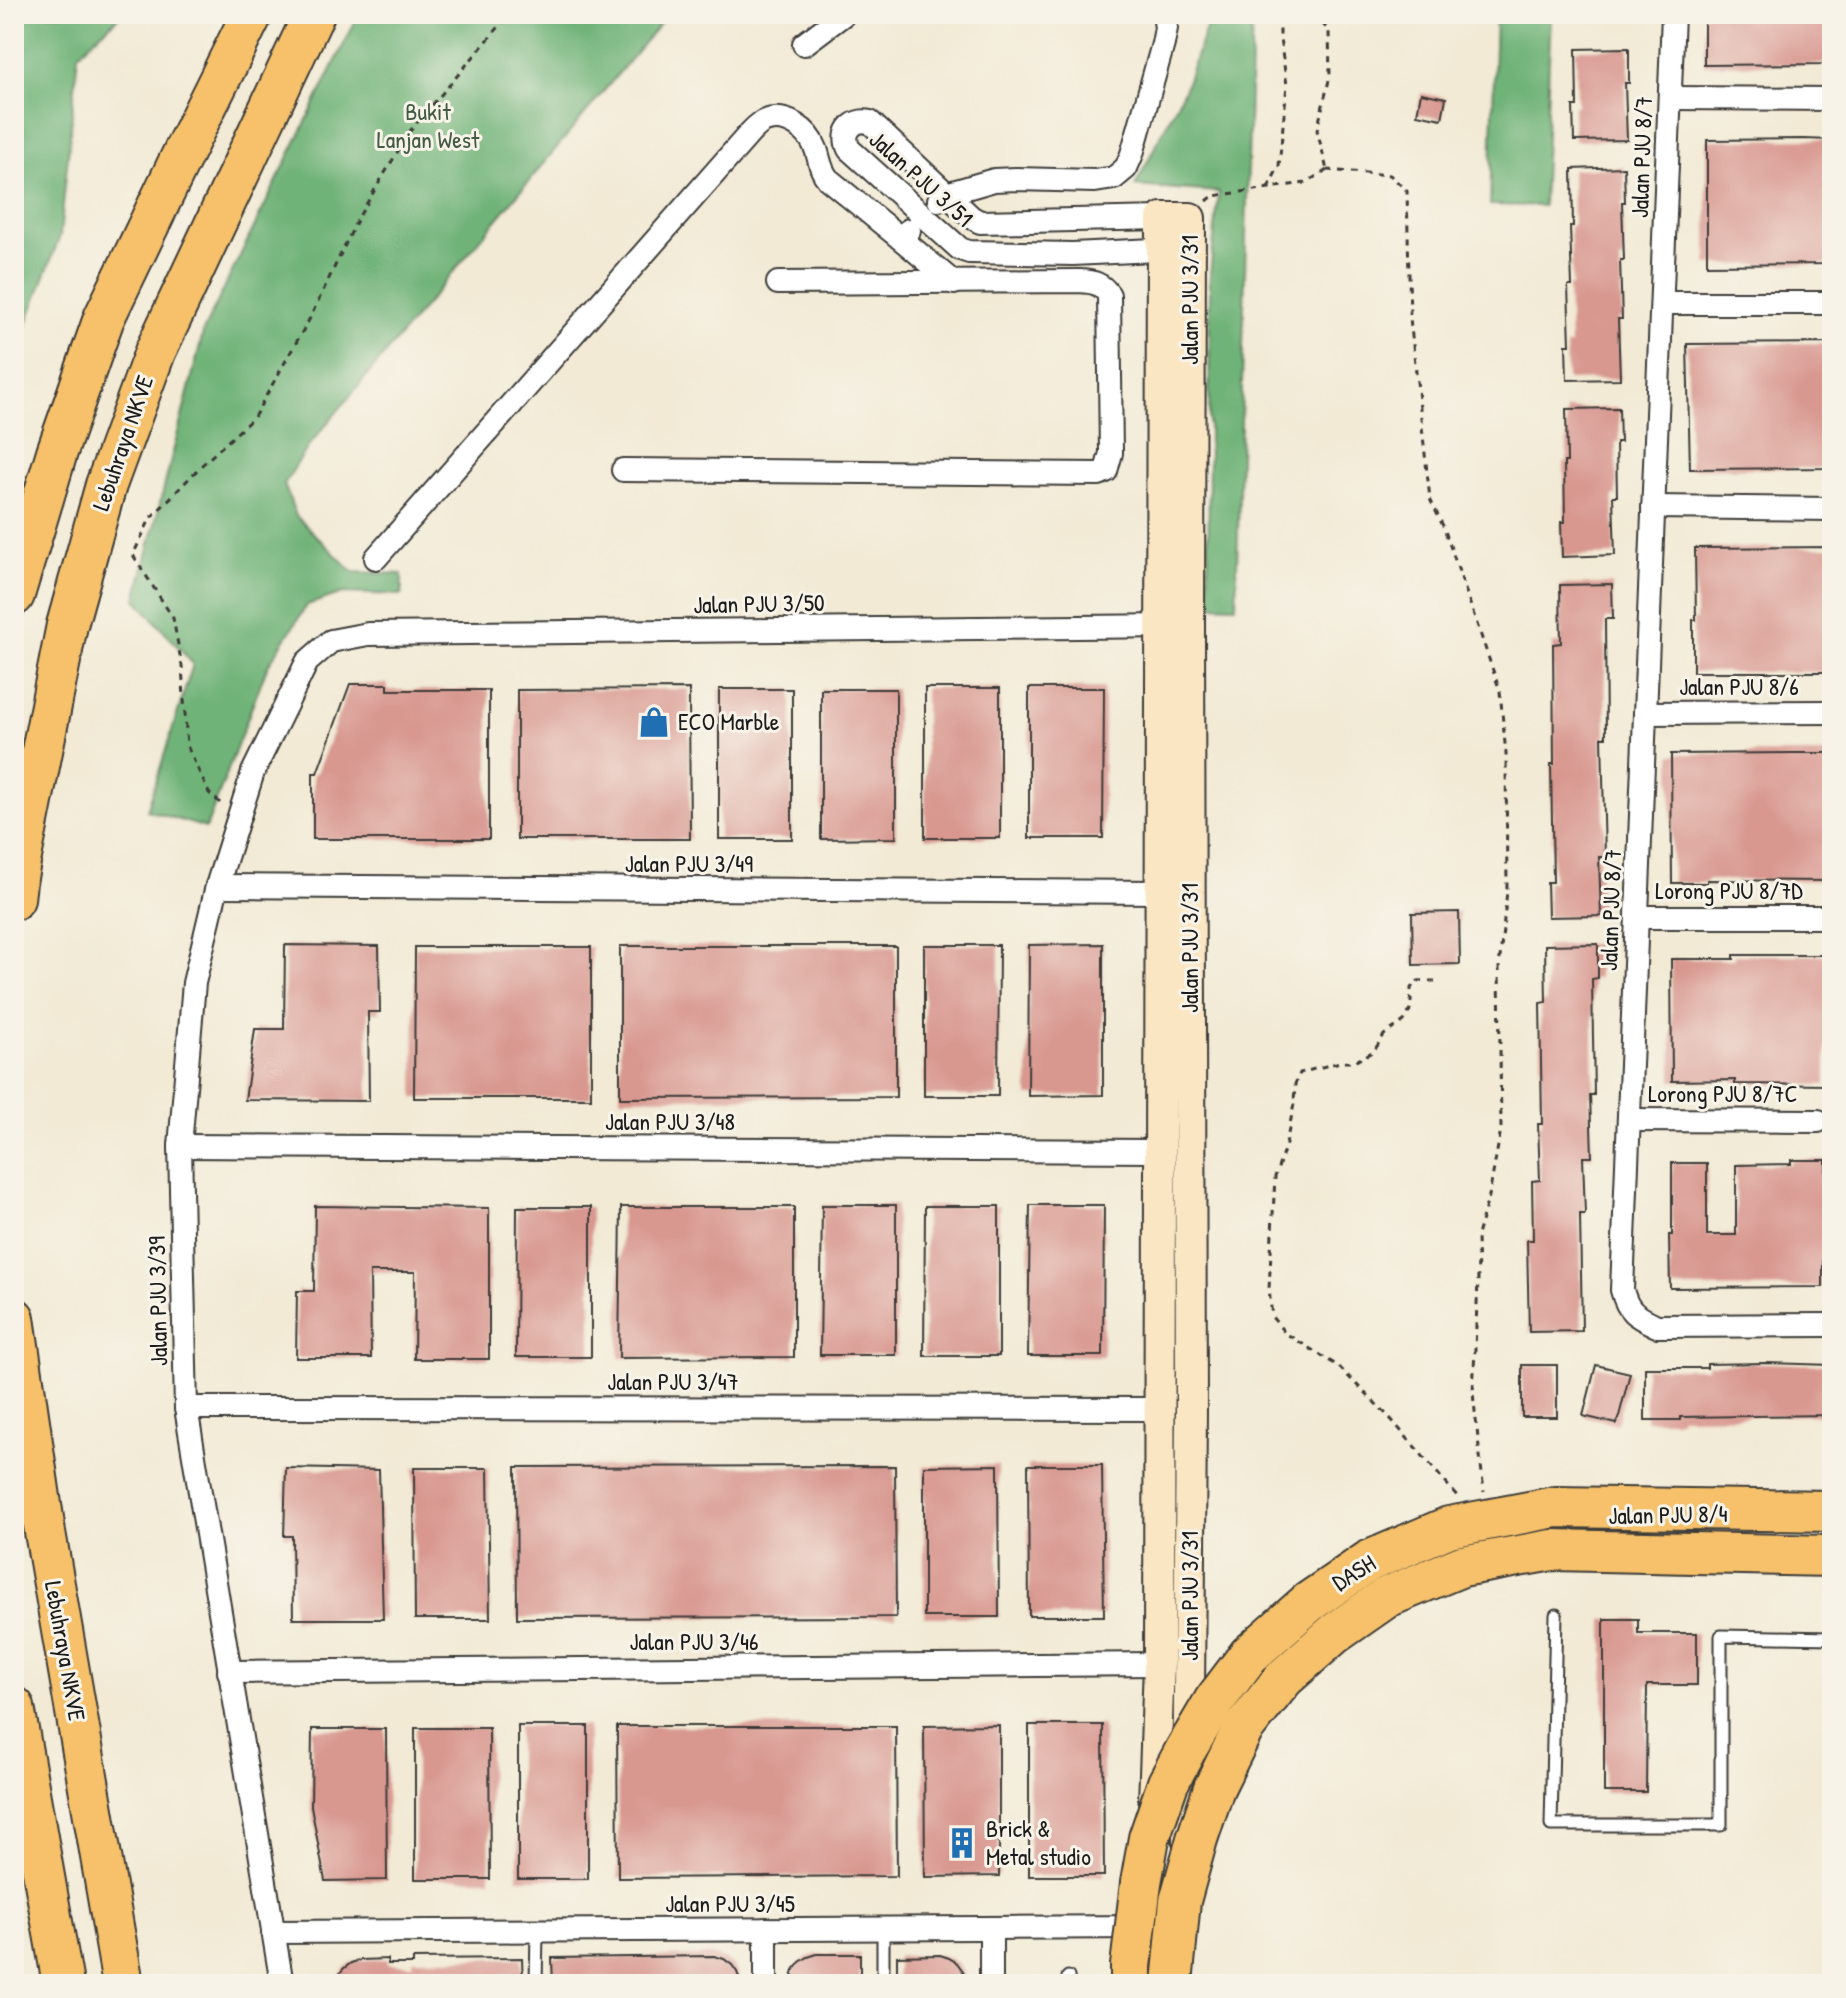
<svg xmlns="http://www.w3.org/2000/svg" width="1846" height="1998" font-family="'Patrick Hand',sans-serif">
<rect width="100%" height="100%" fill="#f7f3e8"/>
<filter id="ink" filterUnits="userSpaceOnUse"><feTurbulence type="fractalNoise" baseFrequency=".0125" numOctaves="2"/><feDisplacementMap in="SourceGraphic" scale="16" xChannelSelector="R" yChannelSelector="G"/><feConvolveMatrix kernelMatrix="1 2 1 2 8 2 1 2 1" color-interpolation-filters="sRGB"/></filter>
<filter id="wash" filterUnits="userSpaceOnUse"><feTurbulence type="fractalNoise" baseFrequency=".006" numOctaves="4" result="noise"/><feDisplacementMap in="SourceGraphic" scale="32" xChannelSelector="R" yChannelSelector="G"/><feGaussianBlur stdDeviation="1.8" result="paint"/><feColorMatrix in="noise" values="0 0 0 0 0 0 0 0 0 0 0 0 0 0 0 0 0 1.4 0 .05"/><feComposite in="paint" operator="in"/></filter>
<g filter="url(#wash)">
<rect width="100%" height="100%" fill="#f2ead5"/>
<g fill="#70b378" stroke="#46684a" stroke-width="2">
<polygon points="14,14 122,14 78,54 60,236 14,357"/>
<polygon points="359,14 668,14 310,444 284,484 296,516 353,572 402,574 402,595 343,593 307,605 267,667 206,828 147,810 193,664 136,599 204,329"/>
<polygon points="1211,14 1252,14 1236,606 1208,605 1210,274 1219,192 1135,186 1185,88"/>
<polygon points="1496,14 1551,14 1543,206 1490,205"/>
</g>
<g id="blocks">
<g fill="#d8978f">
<polygon points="1704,14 1832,14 1832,64 1704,65"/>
<polygon points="1629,48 1629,83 1625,83 1627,140 1574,141 1573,106 1577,106 1576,49"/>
<polygon points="1421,93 1446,98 1442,119 1417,114"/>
<polygon points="1804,139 1832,140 1832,264 1707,265 1707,140"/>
<polygon points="1624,167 1625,202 1622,202 1624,260 1620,260 1622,319 1618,319 1620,379 1567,380 1566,345 1570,345 1568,286 1572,286 1570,226 1573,226 1572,169"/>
<polygon points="1832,343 1832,468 1690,469 1687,344"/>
<polygon points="1619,408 1620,442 1616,442 1617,496 1613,496 1615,555 1562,557 1561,522 1565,522 1564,462 1567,462 1566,409"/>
<polygon points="1832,547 1832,672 1693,672 1693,620 1696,620 1695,548"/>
<polygon points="1612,584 1613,619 1605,619 1606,737 1602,737 1605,857 1599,857 1601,916 1548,917 1547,882 1553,882 1551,764 1554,764 1553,644 1561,643 1560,585"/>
<polygon points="350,684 388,684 388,690 489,690 489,839 313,839 313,773 317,773"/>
<rect x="925" y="688" width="75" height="150"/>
<polygon points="1029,688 1104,688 1103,838 1029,838"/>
<polygon points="689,689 690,839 517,839 517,690"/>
<rect x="719" y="689" width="73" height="150"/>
<polygon points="821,689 896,689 896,838 821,839"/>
<polygon points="1793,753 1828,753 1829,881 1707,880 1707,883 1672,883 1671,754"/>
<polygon points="1459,912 1460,964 1413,965 1412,913"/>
<polygon points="1103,944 1103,1095 1028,1096 1029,945"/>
<polygon points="1598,944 1598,978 1592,979 1594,1095 1590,1095 1592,1157 1583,1157 1585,1214 1580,1214 1582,1331 1529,1332 1527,1240 1533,1240 1532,1181 1540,1180 1538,1124 1542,1124 1540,1003 1546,1002 1545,945"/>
<polygon points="285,945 379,946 380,1012 368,1012 369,1101 245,1100 255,1029 284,1029"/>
<polygon points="924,945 999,945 998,1096 924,1096"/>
<polygon points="620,946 896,946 896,1097 620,1098"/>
<polygon points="415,947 591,947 591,1098 414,1098"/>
<polygon points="1734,955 1828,955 1828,1007 1826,1007 1826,1085 1735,1084 1735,1080 1672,1081 1671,959 1734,959"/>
<polygon points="1791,1160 1826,1160 1826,1212 1823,1212 1823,1287 1670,1288 1669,1235 1672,1235 1672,1163 1707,1163 1707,1235 1736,1235 1736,1165 1791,1164"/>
<polygon points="822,1205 896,1205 896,1355 820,1355"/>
<polygon points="1030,1205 1104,1205 1103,1356 1028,1356"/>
<polygon points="315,1206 489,1208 489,1359 414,1359 415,1272 370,1272 371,1358 296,1358 297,1291 314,1291"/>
<polygon points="925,1206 999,1206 999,1356 924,1356"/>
<polygon points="517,1207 591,1207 591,1357 516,1357"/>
<polygon points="621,1207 794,1207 794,1357 619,1358"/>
<polygon points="1765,1363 1832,1365 1832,1415 1680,1417 1680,1420 1645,1420 1645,1368 1707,1368 1707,1364"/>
<rect x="1522" y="1365" width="35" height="52"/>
<polygon points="1596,1365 1630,1373 1617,1424 1583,1416"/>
<polygon points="998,1465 999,1617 924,1617 924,1466"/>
<polygon points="1028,1465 1102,1465 1104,1616 1029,1616"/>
<polygon points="895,1466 896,1617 517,1618 516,1467"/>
<polygon points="286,1468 379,1470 383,1619 293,1619 292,1536 284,1536"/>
<polygon points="414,1468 488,1468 490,1619 415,1619"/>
<polygon points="1604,1619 1638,1619 1638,1633 1697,1633 1697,1685 1647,1685 1646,1792 1604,1792"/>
<polygon points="999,1725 999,1876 925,1877 924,1726"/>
<polygon points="1029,1725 1103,1725 1104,1876 1029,1876"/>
<rect x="518" y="1726" width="70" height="153"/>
<polygon points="617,1726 896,1726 897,1876 618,1878"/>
<polygon points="415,1728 489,1728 490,1879 415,1879"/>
<polygon points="312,1729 386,1729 387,1880 325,1881 311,1806"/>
<polygon points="817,1954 860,1954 860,1984 790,1984 794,1970 800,1962 808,1957"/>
<polygon points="940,1955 949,1958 957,1963 963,1971 967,1984 897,1984 897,1956"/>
<polygon points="714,1956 724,1959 732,1965 737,1972 741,1984 553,1984 552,1958"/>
<polygon points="522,1958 523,1984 333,1984 343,1969 351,1963 361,1960 388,1959 388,1964 413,1964 413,1959"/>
</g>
</g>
</g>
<g filter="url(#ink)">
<use href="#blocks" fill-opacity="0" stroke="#3c3b38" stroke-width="2"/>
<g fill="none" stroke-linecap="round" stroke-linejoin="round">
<defs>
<g id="lane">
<polyline points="1556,1615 1551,1825 1721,1825 1721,1636 1832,1638"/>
<polyline points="883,1929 883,1984"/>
<polyline points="1068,1977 1069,1984"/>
<polyline points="536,1984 537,1931"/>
</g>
<g id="street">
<path d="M1673,14L1622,1290C1628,1313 1636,1316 1657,1326L1832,1325"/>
<polyline points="804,44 844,14"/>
<polyline points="1670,98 1832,99"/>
<polyline points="939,200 946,194 994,180 1016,179 1095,181 1114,178 1126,168 1132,154 1163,44 1166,28 1164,14"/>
<path d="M1162,218L980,222L971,217L870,122C852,118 841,133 849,149L960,249L969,252L1073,254L1174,249"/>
<polyline points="909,230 900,238 954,283"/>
<polyline points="1662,303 1832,303"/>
<path d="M623,470L1099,474L1106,471L1111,453L1109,295C1101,283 1094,282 1080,281L778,283"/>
<polyline points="1653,507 1832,509"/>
<path d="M376,558L750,133C754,129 759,123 765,121C786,113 809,130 816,149C820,160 820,170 828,179L900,238"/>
<polyline points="1645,713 1832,712"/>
<polyline points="217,886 1160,892"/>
<polyline points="1637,917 1821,917"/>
<polyline points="1629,1120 1818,1121"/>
<polyline points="180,1146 1160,1151"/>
<polyline points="186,1408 1159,1409"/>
<polyline points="229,1672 1159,1664"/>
<polyline points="991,1928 991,1984"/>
<polyline points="273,1932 1146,1927"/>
<polyline points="282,1984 186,1408 180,1146 194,983 217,886 253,772 307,662 331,641 368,634 1174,626"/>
<polyline points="766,1984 766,1929"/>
</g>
<polyline id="secondary" points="1154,1802 1159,1664 1162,218 1190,218 1189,626 1191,1409 1188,1841"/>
<g id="highway">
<polyline points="14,595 57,452 104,318 187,145 252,14"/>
<polyline points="14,899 16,882 67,625 106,485 155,352 314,14"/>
<polyline points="14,1318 45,1532 123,1984"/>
<polyline points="14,1707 63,1984"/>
</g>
</defs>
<use href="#lane" stroke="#3c3b38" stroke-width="15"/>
<use href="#street" stroke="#3c3b38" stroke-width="26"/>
<use href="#secondary" stroke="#3c3b38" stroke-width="34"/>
<use href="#highway" stroke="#3c3b38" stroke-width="44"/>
<g stroke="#3c3b38" stroke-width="3" stroke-dasharray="6 6" stroke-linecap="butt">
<polyline points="1314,14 1329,31 1330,76 1317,130 1327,170"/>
<polyline points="1327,170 1390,175 1407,191 1410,318 1430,499 1444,528 1500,691 1506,754 1507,891 1499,968 1501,1129 1489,1196 1477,1235 1478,1281 1473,1393 1484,1492"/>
<polyline points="1268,188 1279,166 1287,85 1280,39 1280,14"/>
<polyline points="1207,201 1213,196 1305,183 1327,170"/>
<polyline points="220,803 209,793 187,746 182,666 173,618 133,555 150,519 202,465 254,417 310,318 358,218 410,131 510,14"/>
<polyline points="1435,981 1418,981 1411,988 1411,1009 1404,1021 1384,1035 1374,1051 1354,1062 1340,1062 1300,1073 1295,1084 1294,1104 1286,1144 1275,1177 1269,1289 1272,1317 1285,1333 1338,1366 1390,1418 1458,1497"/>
</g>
<use href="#lane" stroke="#fff" stroke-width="11"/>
<use href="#street" stroke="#fff" stroke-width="22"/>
<use href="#secondary" stroke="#fbe6c4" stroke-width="30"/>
<use href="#highway" stroke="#f6c16b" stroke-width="40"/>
<defs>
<g id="highway-bridge">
<polyline points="1131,1984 1131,1966 1141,1883 1149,1838 1168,1783 1185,1751 1215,1700 1249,1655 1309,1602 1369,1561 1449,1527 1555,1507 1832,1511"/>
<polyline points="1172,1984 1180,1901 1197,1839 1214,1788 1243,1729 1284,1678 1334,1634 1387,1597 1462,1566 1552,1550 1832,1556"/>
</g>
</defs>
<use href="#highway-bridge" stroke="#3c3b38" stroke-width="44" stroke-linecap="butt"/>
<use href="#highway-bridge" stroke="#f6c16b" stroke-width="40"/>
</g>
</g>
<defs>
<symbol id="shop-bare" viewBox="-9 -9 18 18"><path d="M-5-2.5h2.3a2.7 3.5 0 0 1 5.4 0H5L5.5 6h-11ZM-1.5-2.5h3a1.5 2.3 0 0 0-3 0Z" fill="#1f6fb2" stroke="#f7f3e8" stroke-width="2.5" paint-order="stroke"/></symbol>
<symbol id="building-bare" viewBox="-9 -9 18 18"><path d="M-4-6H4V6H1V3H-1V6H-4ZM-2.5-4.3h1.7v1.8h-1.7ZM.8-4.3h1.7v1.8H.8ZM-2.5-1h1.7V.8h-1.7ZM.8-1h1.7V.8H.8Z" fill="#1f6fb2" stroke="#f7f3e8" stroke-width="2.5" paint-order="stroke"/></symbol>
</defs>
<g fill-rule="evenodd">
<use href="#shop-bare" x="632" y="700" width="44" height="44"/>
<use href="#building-bare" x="940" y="1821" width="44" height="44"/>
</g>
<g text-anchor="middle" stroke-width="6" stroke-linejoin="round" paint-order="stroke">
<g font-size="24" fill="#435b43" stroke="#f7f3e8">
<text x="428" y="120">Bukit<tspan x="428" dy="28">Lanjan West</tspan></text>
</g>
<g font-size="24" fill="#1c1c1c" stroke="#f7f3e8">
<text transform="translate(1642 157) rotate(-88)" y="8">Jalan PJU 8/7</text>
<text transform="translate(921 179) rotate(42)" y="8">Jalan PJU 3/51</text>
<text transform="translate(1190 300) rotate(-90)" y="8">Jalan PJU 3/31</text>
<text transform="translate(123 443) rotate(-71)" y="8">Lebuhraya NKVE</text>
<text transform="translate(759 604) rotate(-1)" y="8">Jalan PJU 3/50</text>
<text x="1739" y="695">Jalan PJU 8/6</text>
<text x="689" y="872">Jalan PJU 3/49</text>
<text x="1729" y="899">Lorong PJU 8/7D</text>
<text transform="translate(1611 910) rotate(-88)" y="8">Jalan PJU 8/7</text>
<text transform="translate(1190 948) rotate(-90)" y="8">Jalan PJU 3/31</text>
<text x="1723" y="1102">Lorong PJU 8/7C</text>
<text x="670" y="1130">Jalan PJU 3/48</text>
<text transform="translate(158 1301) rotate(-91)" y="8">Jalan PJU 3/39</text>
<text x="673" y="1390">Jalan PJU 3/47</text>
<text transform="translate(1668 1515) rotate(-1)" y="8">Jalan PJU 8/4</text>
<text transform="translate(1354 1573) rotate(-32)" y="8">DASH</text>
<text transform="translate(1190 1596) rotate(-90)" y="8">Jalan PJU 3/31</text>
<text x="694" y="1650">Jalan PJU 3/46</text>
<text transform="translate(65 1651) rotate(80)" y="8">Lebuhraya NKVE</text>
<text x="730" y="1912">Jalan PJU 3/45</text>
</g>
<g font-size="24" fill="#1c1c1c" stroke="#f7f3e8" text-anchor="start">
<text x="678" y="730">ECO Marble</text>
<text x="986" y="1837">Brick &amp;<tspan x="986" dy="28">Metal studio</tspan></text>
</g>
</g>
<rect width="1846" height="1998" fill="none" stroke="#f7f3e8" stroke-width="48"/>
</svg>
